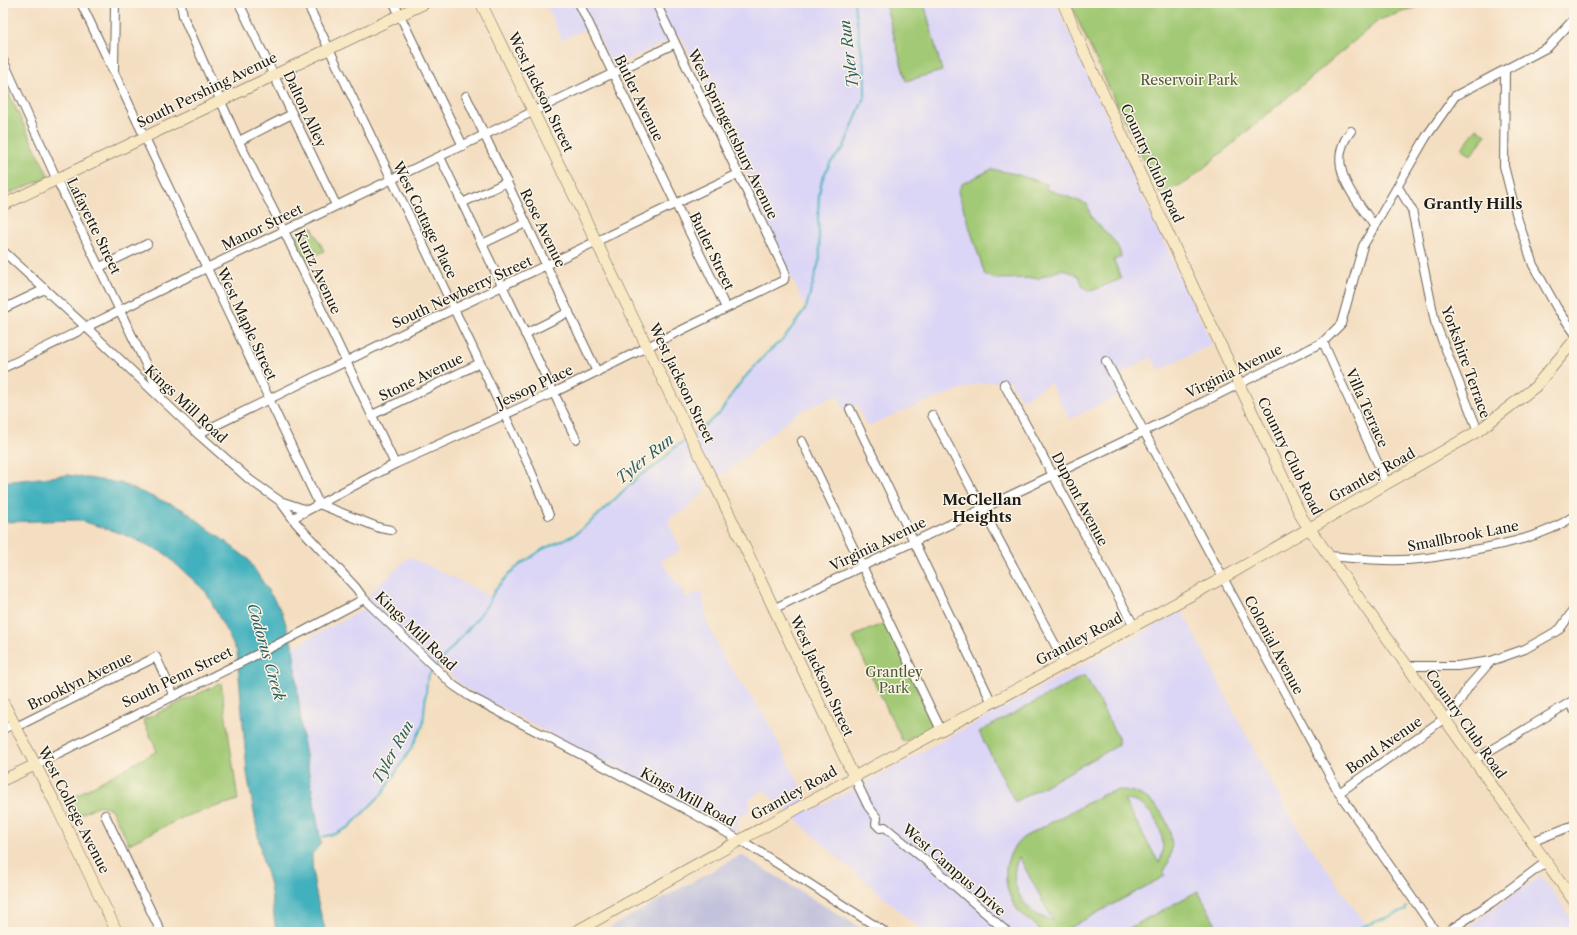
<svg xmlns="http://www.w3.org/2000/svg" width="1577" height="935" font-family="'Libre Caslon Text',serif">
<rect width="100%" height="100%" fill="#fcf5e5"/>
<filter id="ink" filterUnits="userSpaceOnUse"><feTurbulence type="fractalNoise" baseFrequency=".025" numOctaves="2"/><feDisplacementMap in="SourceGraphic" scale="8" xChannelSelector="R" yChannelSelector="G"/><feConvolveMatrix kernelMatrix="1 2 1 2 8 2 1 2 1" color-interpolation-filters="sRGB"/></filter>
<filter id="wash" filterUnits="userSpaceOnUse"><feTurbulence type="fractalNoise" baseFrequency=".012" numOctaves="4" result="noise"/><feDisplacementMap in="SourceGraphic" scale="16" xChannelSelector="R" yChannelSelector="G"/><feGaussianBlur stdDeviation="0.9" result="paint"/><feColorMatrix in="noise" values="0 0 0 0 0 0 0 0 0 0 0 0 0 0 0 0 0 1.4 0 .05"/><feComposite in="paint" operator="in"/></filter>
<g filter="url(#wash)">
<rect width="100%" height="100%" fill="#f4dec1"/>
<g fill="#dcd6f6">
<polygon points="555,3 1056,3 1140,191 1212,344 1159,370 1151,357 1115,377 1123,393 1070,419 1050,383 1021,400 1010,380 977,384 922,403 867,426 857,405 845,412 837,395 797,413 760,443 729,471 703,482 706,490 684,511 671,517 668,522 681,550 661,561 687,598 702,591 707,623 725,660 764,715 813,811 1182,611 1266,773 1299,830 1371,932 924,932 844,863 764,790 749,799 750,809 748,812 740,817 738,821 738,828 732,831 467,689 458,682 439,663 429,675 427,681 423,725 397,771 382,794 352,825 335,834 320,837 302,732 293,647 366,608 370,593 409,557 438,570 491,597 495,590 510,573 521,564 543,549 574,535 595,518 639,476 657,465 675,447 720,413 734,391 746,376 767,353 785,337 806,308 747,182 748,177 680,35 614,66 611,63 592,25 562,40 547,7"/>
<polygon points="1539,876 1542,877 1574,922 1574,932 1462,932"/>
</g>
<polygon fill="#c2c2dc" points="741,855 867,932 602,932"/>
<g fill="#a2c974" stroke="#5f7248" fill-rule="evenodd">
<polygon points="885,3 924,3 942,71 906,81"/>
<polygon points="1070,3 1428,3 1379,20 1187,182 1160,194 1113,97"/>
<polygon points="3,82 49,177 3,196"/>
<polygon points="1477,128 1486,135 1471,155 1462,148"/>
<path d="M992,169L1015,174L1047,184L1046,189L1087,204C1089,208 1089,213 1091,216C1100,230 1119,239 1121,257L1114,260L1121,279L1091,291L1083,287L1079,276L1063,269L1039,278L995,279L985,275L958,192L962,184Z"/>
<polygon points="312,227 324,251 304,260 293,237"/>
<polygon points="882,624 887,625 935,726 905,741 902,740 853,638 856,635"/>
<polygon points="1085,675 1118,738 1118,743 1117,746 1015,802 979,732"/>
<polygon points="221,683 238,800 186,816 129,844 111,809 99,805 72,819 64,802 157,751 143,720"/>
<path d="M1119,790C1160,790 1186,839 1163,873L1165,876L1062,932H1041C1037,924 1028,921 1021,914C1001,891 999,857 1024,837L1102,795ZM1124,800C1153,799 1171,840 1159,863ZM1019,857L1053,920C1025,917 1005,882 1019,857Z"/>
<polygon points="1198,891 1220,932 1122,932 1196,892"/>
</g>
<path fill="#42b1be" stroke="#2f666d" d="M68,475L120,483L184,510L248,559L282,612L293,647L302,732L321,843L312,854C312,881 318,906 326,932H276L270,885L262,858L247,773L237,652L206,592L164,553L123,534L79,520L3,522V482Z"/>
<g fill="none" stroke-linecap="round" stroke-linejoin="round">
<g stroke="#42b1be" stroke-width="2">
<polyline points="694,434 720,413 734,391 746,376 767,353 785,337 806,308 820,258 818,216 819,194 822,180 830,163 843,149 865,95 865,73 854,3"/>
<polyline points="436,666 475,621 488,604 495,590 510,573 521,564 543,549 574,535 595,518 639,476 657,465 675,447 687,439"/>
<polyline points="318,838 335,834 349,827 382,794 412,747 423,725 427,681 429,675 433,670"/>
<polyline points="1353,932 1356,929 1404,911 1406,910 1406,907"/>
</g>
</g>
</g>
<g filter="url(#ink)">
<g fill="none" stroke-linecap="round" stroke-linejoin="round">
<defs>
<g id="street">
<polyline points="81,3 319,504 380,528 391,530"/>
<polyline points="181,3 183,16 238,140 284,231 395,464"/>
<polyline points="239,3 336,205"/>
<polyline points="307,3 480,363 528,464 549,515"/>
<polyline points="394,3 463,146"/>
<polyline points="579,3 726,308"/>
<polyline points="3,60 57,180 161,396"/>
<polyline points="114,70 115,3"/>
<polyline points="1505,70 1504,166 1517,217 1533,265 1557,308 1574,332"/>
<polyline points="466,96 597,372"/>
<path d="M1351,131C1323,165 1356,198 1375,227"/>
<polyline points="239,141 292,114"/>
<polyline points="440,157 576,439"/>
<polyline points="1398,187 1412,210 1435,322 1478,431"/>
<polyline points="462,203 507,182"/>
<polyline points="482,244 526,223"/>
<polyline points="3,251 87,328 198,434 250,480 280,501 296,523 356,588 364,599 453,685 469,696 687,810 750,846 885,932"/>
<polyline points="100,267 147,244"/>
<polyline points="3,309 45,289"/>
<polyline points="525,334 569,312"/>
<polyline points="1323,342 1387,484"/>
<polyline points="1106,361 1339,793 1436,932"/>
<path d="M3,368C59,342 113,313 169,286L674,44"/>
<polyline points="1004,384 1134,626"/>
<polyline points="850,409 992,703"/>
<polyline points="372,415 480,363"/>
<polyline points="932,415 1065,663"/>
<polyline points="198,434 416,327 738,174"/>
<polyline points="802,441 941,730"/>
<polyline points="280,501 307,510"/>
<polyline points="293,518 395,464 553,393 784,280 785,273 783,267 656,3"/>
<path d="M1329,556C1353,558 1377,561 1402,560C1422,560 1442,556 1462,552C1499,545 1543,538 1574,516"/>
<polyline points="773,609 1143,432 1323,342 1341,324 1363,246 1426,137 1455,96 1548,47 1574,19"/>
<polyline points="1406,666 1457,666 1491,661"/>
<polyline points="1569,703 1574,710"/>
<polyline points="16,727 156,657 174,696"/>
<polyline points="3,729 14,724"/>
<polyline points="1474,760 1574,700"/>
<polyline points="35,765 304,631 364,599"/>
<polyline points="854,777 868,806 877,818 876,824 880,828 885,827 930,864 1007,932"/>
<polyline points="1339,793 1452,713 1469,686 1491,661 1525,649 1550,635 1560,629 1574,609"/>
<polyline points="105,815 161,932"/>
<polyline points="1531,842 1574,825"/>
<polyline points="1447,932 1491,903 1546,862"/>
</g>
<g id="secondary">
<polyline points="481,3 693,442 719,493 854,777"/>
<polyline points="1063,3 1084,52 1141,176 1302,518 1574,901"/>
<polyline points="3,205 425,3"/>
<polyline points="3,702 55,803 117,932"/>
<polyline points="3,780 35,765"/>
<polyline points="575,932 854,777 1223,578 1478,431 1535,387 1574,341"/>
</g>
</defs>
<use href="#street" stroke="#686056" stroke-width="10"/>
<use href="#secondary" stroke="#686056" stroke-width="12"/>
<use href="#street" stroke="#fff" stroke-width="8"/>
<use href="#secondary" stroke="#f8e8c3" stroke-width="11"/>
</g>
</g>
<g text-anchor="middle" stroke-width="3" stroke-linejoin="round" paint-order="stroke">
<g font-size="14" fill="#4b593b" stroke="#fcf5e5">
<text x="1189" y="85">Reservoir Park</text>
<text x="894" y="677">Grantley<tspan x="894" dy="16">Park</tspan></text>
</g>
<g font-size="14" fill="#1c1c1c" stroke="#fcf5e5">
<text transform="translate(207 90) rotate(-26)" y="5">South Pershing Avenue</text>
<text transform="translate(541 92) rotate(64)" y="5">West Jackson Street</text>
<text transform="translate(639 98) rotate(64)" y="5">Butler Avenue</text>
<text transform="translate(305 109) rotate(65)" y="5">Dalton Alley</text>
<text transform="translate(733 134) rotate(64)" y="5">West Springettsbury Avenue</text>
<text transform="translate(1152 163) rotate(65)" y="5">Country Club Road</text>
<text transform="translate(425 220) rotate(64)" y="5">West Cottage Place</text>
<text transform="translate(94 226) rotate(64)" y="5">Lafayette Street</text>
<text transform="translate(262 227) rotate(-26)" y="5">Manor Street</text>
<text transform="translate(543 228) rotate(64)" y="5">Rose Avenue</text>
<text transform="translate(712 251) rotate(64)" y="5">Butler Street</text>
<text transform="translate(318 272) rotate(65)" y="5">Kurtz Avenue</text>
<text transform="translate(462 292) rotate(-25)" y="5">South Newberry Street</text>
<text transform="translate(247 324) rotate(65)" y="5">West Maple Street</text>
<text transform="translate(1466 362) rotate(70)" y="5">Yorkshire Terrace</text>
<text transform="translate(1234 371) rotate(-26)" y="5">Virginia Avenue</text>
<text transform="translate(421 377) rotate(-26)" y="5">Stone Avenue</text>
<text transform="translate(682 383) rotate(64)" y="5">West Jackson Street</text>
<text transform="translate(535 386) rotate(-25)" y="5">Jessop Place</text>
<text transform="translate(186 404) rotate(43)" y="5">Kings Mill Road</text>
<text transform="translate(1367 408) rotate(66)" y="5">Villa Terrace</text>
<text transform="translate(1290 456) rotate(64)" y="5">Country Club Road</text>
<text transform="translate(1372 475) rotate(-29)" y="5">Grantley Road</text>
<text transform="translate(1080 499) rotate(62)" y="5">Dupont Avenue</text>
<text transform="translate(1463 536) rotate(-11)" y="5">Smallbrook Lane</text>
<text transform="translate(878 544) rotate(-26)" y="5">Virginia Avenue</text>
<text transform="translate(416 631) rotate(44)" y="5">Kings Mill Road</text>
<text transform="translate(1079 639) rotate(-28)" y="5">Grantley Road</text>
<text transform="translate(1274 645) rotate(62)" y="5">Colonial Avenue</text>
<text transform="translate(822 676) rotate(65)" y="5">West Jackson Street</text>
<text transform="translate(177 677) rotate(-26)" y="5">South Penn Street</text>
<text transform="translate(80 681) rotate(-26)" y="5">Brooklyn Avenue</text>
<text transform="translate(1466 724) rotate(55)" y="5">Country Club Road</text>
<text transform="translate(1384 745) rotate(-35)" y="5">Bond Avenue</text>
<text transform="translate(794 793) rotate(-29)" y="5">Grantley Road</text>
<text transform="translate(688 797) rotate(29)" y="5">Kings Mill Road</text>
<text transform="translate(74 810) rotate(63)" y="5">West College Avenue</text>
<text transform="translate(954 870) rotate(41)" y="5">West Campus Drive</text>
</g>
<g font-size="15" font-style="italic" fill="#2d5f65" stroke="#fcf5e5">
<text transform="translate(849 54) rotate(-97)" y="5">Tyler Run</text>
<text transform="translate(645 459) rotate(-39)" y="5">Tyler Run</text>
<text transform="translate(266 652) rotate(74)" y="5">Codorus Creek</text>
<text transform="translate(393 752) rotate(-61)" y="5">Tyler Run</text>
</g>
<g font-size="15" font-weight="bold" fill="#1c1c1c" stroke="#fcf5e5">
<text x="1473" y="209">Grantly Hills</text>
<text x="982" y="505">McClellan<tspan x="982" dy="17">Heights</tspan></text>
</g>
</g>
<rect width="1577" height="935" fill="none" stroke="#fcf5e5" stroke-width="16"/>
</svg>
